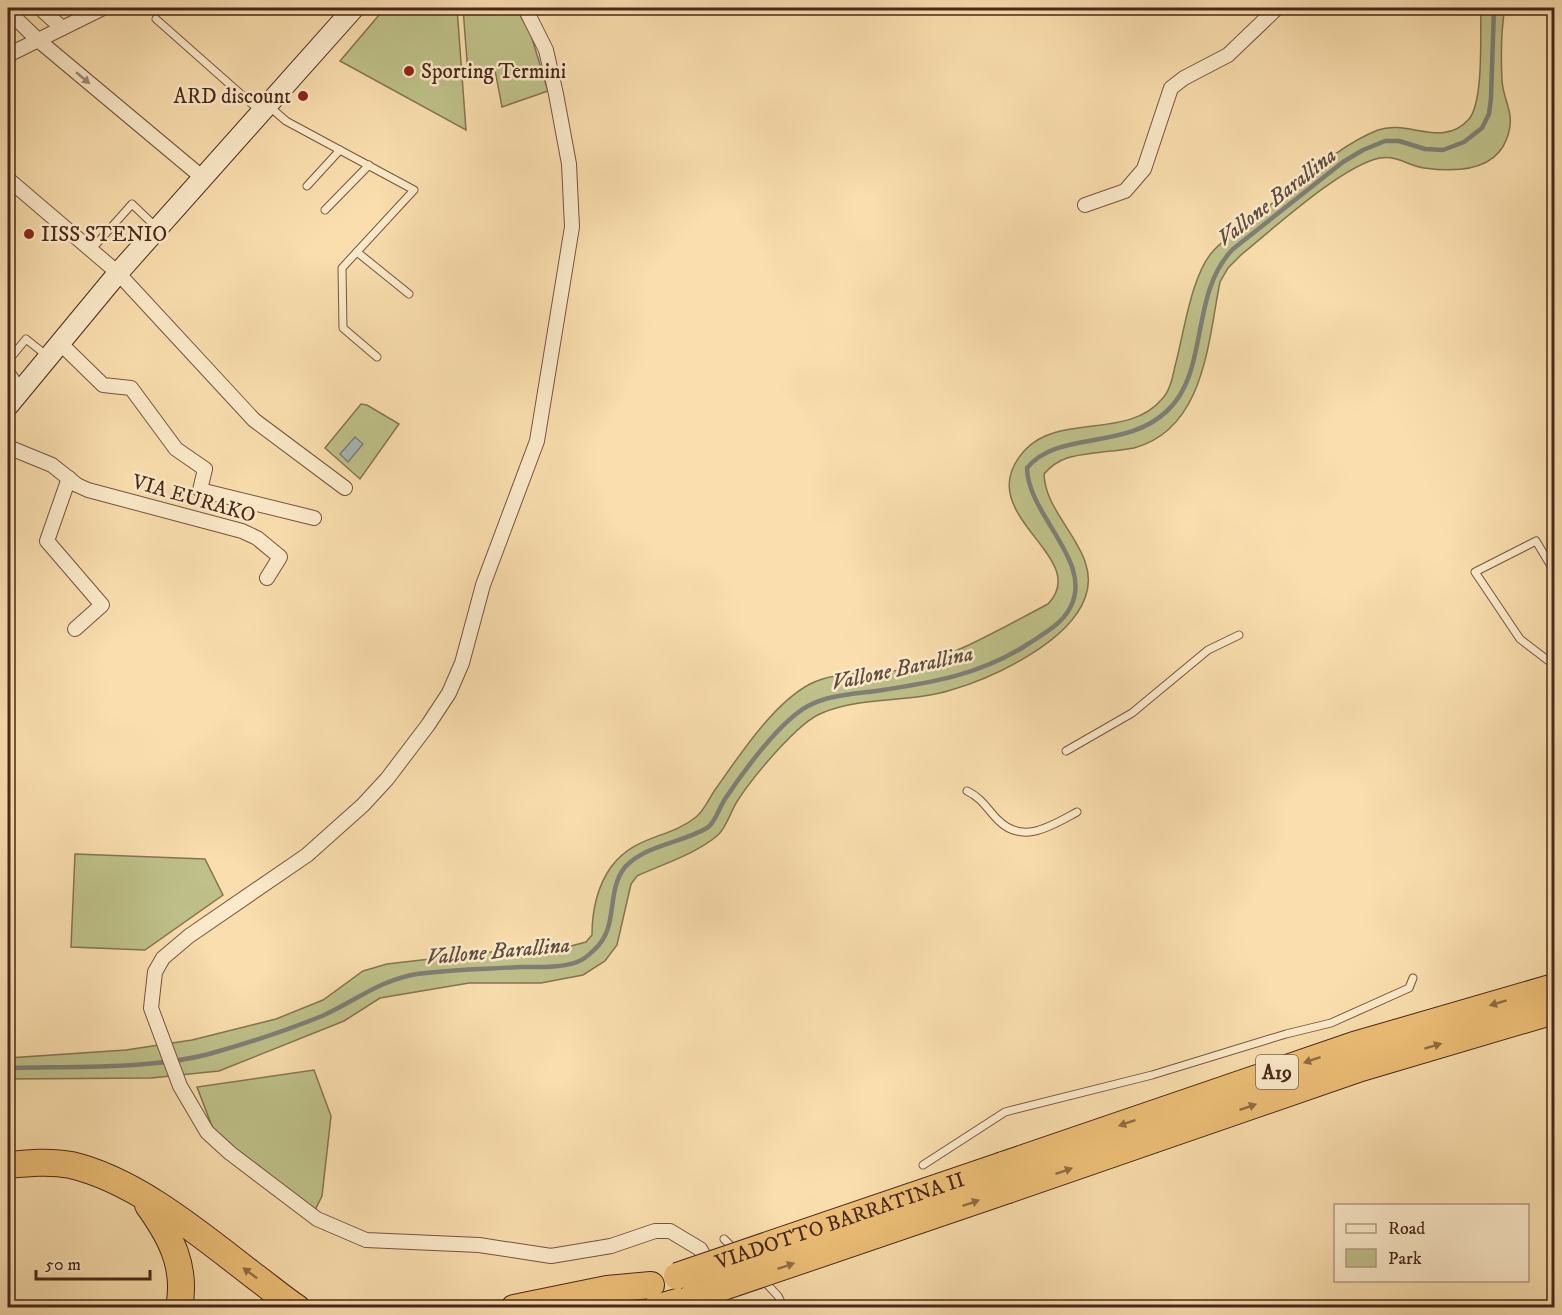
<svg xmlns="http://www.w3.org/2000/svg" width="1562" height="1315" font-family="'IM FELL DW Pica',serif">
<rect width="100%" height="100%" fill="#fadeae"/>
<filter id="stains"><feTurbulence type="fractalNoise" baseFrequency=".00333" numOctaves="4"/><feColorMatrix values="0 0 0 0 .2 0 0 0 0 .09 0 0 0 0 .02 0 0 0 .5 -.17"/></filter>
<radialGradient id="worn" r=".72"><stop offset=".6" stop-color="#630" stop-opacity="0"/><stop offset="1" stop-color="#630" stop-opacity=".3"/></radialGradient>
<g fill="#bfc18a" stroke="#847452" stroke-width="1.5">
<polygon points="385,8 457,8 466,130 340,61"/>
<polygon points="463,8 516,8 531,35 548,91 502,107 495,70 468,74"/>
<path d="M1481,8H1505C1501,29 1501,59 1502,81C1504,104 1516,113 1507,138C1495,172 1453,172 1424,168C1408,166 1398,155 1380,158C1343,165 1274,228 1242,254L1228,268L1220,282C1208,341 1205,429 1134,448C1124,450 1112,451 1102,452C1079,455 1060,455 1044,474C1045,518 1103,552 1085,598C1069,642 995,677 951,690C910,703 863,696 822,713C798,722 753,777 738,800C731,810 727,827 718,835C696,854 663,864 637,876L631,884L617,945L605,961L583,975L541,983H469L380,998L344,1021L219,1071L151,1078L8,1079V1058L126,1050L192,1040L276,1019L323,1000L363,971L387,964L491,952L571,946L586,942L592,935C592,911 597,887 611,867C636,834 669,839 696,817C705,810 710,796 717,787C741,753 774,703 810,684C839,669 868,677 899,670C954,657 998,630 1048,604C1094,556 966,514 1025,450C1059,413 1128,440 1162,399C1170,391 1173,376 1175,366C1184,334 1191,274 1214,250C1231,232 1254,217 1274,202C1306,177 1340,145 1378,130C1408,119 1443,149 1469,119C1484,101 1480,33 1481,8Z"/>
<polygon points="361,404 367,405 399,424 360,479 325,448"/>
<polygon points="75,854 205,859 223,895 145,950 71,947"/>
<polygon points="314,1070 331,1116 322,1196 315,1210 241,1155 213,1129 197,1087"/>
</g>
<polygon fill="#a4b9b6" stroke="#7f7f78" stroke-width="1.5" points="355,437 363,444 348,462 340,454"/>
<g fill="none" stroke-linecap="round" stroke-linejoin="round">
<path stroke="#7f7f78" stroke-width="4.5" d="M8,1068C71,1066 156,1070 216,1052C251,1042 288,1030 322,1016C356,1001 377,981 417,974C452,969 487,969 522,967C539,967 561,968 577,962C583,960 590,954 594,950C620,927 605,892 625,867C645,845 682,843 707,828C715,823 719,808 725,799C743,772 780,721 808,706C828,695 854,694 876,691C930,683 981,675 1028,644C1043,634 1061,625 1070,608C1095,562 1028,516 1027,468C1058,430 1125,451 1167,411C1210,371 1189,294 1233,249L1343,162L1363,150L1385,141H1399L1425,149L1443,150L1464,142L1482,128L1489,114L1491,98L1494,8"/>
<defs>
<g id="service">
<polyline points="156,19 260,111"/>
<polyline points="270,107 286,121 414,190 342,268 343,328 377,357"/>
<polyline points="307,186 340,150"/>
<polyline points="325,210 369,165"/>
<polyline points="91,250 132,204 156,227"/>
<polyline points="357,252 409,294"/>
<polyline points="8,361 26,339 46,355"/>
<polyline points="8,367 21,387"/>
<polyline points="1554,571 1536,541 1475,572 1520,639 1554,665"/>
<polyline points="1066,751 1132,713 1208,650 1239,635"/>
<path d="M967,791C982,798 987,809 998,820C1023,845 1051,826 1077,812"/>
<polyline points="923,1165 1005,1112 1152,1075 1286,1034 1331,1023 1409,988 1413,978"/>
<polyline points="724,1239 735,1250"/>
<polyline points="763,1280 778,1296 784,1308"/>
</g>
<g id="minor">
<polyline points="40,8 62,28"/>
<polyline points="525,8 546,50 556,94 569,164 572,227 537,441 483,585 462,663 449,693 428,725 387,779 363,805 307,855 189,936 163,958 155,972 151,1008 180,1086 207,1132 230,1153 317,1219 366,1240 479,1245 551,1256 611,1246 655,1231 670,1231 700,1249 714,1273 720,1291 720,1308"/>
<polyline points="8,11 38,40 203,178"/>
<polyline points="8,55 103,8"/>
<polyline points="8,179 118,273 254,420 345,488"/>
<polyline points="1085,205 1125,191 1144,169 1171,88 1184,78 1228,55 1277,8"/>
<polyline points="60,343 103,385 131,388 176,449 205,469 200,490 314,518"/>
<polyline points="8,447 52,465 77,485 88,490 242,531 257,538 280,557 267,578"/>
<polyline points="69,478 47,541 102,605 75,629"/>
</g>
<polyline id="secondary" points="8,406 118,273 354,8"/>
<g id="motorway">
<path d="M8,1165C29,1163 50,1161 71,1165C136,1180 201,1235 253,1275C268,1286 282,1298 297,1308"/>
<polyline points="1003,1165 1354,1045 1554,987"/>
<polyline points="1008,1190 1361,1068 1554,1011"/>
<path d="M148,1205C171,1237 187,1267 179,1308"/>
<polyline points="514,1308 607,1289 651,1285"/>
<polyline points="656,1308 691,1298"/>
</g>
</defs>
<use href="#service" stroke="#74553f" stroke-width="9"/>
<use href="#minor" stroke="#74553f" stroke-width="16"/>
<use href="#secondary" stroke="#48271a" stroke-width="22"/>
<use href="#motorway" stroke="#48271a" stroke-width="28"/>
<use href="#service" stroke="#fceaca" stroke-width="7"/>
<use href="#minor" stroke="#fceaca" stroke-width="14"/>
<use href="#secondary" stroke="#fceaca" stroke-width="20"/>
<use href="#motorway" stroke="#edbf77" stroke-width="26"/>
<defs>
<g id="motorway-bridge">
<path id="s1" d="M677,1276L1003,1165"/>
<polyline points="691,1298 1008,1190"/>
</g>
</defs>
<use href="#motorway-bridge" stroke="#48271a" stroke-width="28" stroke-linecap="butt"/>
<use href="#motorway-bridge" stroke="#edbf77" stroke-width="26"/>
</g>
<defs><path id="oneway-solid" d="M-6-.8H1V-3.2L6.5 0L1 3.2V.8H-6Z" transform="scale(1.5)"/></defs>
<use fill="#a28872" href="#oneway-solid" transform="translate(83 78) rotate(40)"/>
<g fill="#926b44">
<use href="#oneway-solid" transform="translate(1498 1003) rotate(163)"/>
<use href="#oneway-solid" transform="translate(1433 1046) rotate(-17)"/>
<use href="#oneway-solid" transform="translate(1312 1060) rotate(161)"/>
<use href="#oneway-solid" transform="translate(1248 1107) rotate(-19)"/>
<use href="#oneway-solid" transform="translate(1127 1123) rotate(161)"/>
<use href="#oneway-solid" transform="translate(1064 1171) rotate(-19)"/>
<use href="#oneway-solid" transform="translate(971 1203) rotate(-19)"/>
<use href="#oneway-solid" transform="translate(786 1266) rotate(-19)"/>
<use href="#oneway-solid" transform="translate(250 1273) rotate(-143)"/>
</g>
<g fill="#8f2418" stroke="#fceaca" stroke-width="2">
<circle cx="409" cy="71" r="6"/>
<circle cx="303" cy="96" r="6"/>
<circle cx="29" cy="234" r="6"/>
</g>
<g text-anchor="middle" stroke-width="5" stroke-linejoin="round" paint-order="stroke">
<rect fill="#fceaca" stroke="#7e624f" stroke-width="1.5" x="1256" y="1055" width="42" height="34" rx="4.5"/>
<g font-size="20" font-weight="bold" fill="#48271a">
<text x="1277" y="1079">A19</text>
</g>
<g font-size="21" fill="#48271a" stroke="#fceaca" text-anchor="start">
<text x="421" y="78">Sporting Termini</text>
<text x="291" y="103" text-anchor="end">ARD discount</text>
<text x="41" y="241">IISS STENIO</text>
</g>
<g font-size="21" fill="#48271a" stroke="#fceaca">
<text transform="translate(194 498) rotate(16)" y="7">VIA EURAKO</text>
<text dy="7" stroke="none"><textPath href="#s1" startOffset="172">VIADOTTO BARRATINA II</textPath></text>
</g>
<g font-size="22" font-style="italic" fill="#5f4c41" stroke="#fceaca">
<text transform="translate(1276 196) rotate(-38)" y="8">Vallone Barallina</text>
<text transform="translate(902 667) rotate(-12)" y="8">Vallone Barallina</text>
<text transform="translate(498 950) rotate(-5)" y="8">Vallone Barallina</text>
</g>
</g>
<rect width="1562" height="1315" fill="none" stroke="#fadeae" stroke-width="30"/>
<rect x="9" y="9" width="1544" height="1297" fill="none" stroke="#48271a" stroke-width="3"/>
<rect x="15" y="15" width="1532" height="1285" fill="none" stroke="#48271a" stroke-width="1.5"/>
<rect x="1334" y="1204" width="195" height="78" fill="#fceaca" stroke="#b49c84" stroke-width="1.5"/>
<rect x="1346" y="1224" width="30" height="9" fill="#fceaca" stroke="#b49c84" stroke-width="1.5"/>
<text x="1388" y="1234" font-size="18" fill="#48271a">Road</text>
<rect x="1346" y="1249" width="30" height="18" fill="#bfc18a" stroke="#b49c84" stroke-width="1.5"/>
<text x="1388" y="1264" font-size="18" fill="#48271a">Park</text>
<path d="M36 1270v9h114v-9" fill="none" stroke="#48271a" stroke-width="3"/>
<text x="45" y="1270" font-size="18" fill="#48271a" stroke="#fceaca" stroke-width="4.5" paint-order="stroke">50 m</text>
<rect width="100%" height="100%" filter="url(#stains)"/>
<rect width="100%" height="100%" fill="url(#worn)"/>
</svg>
